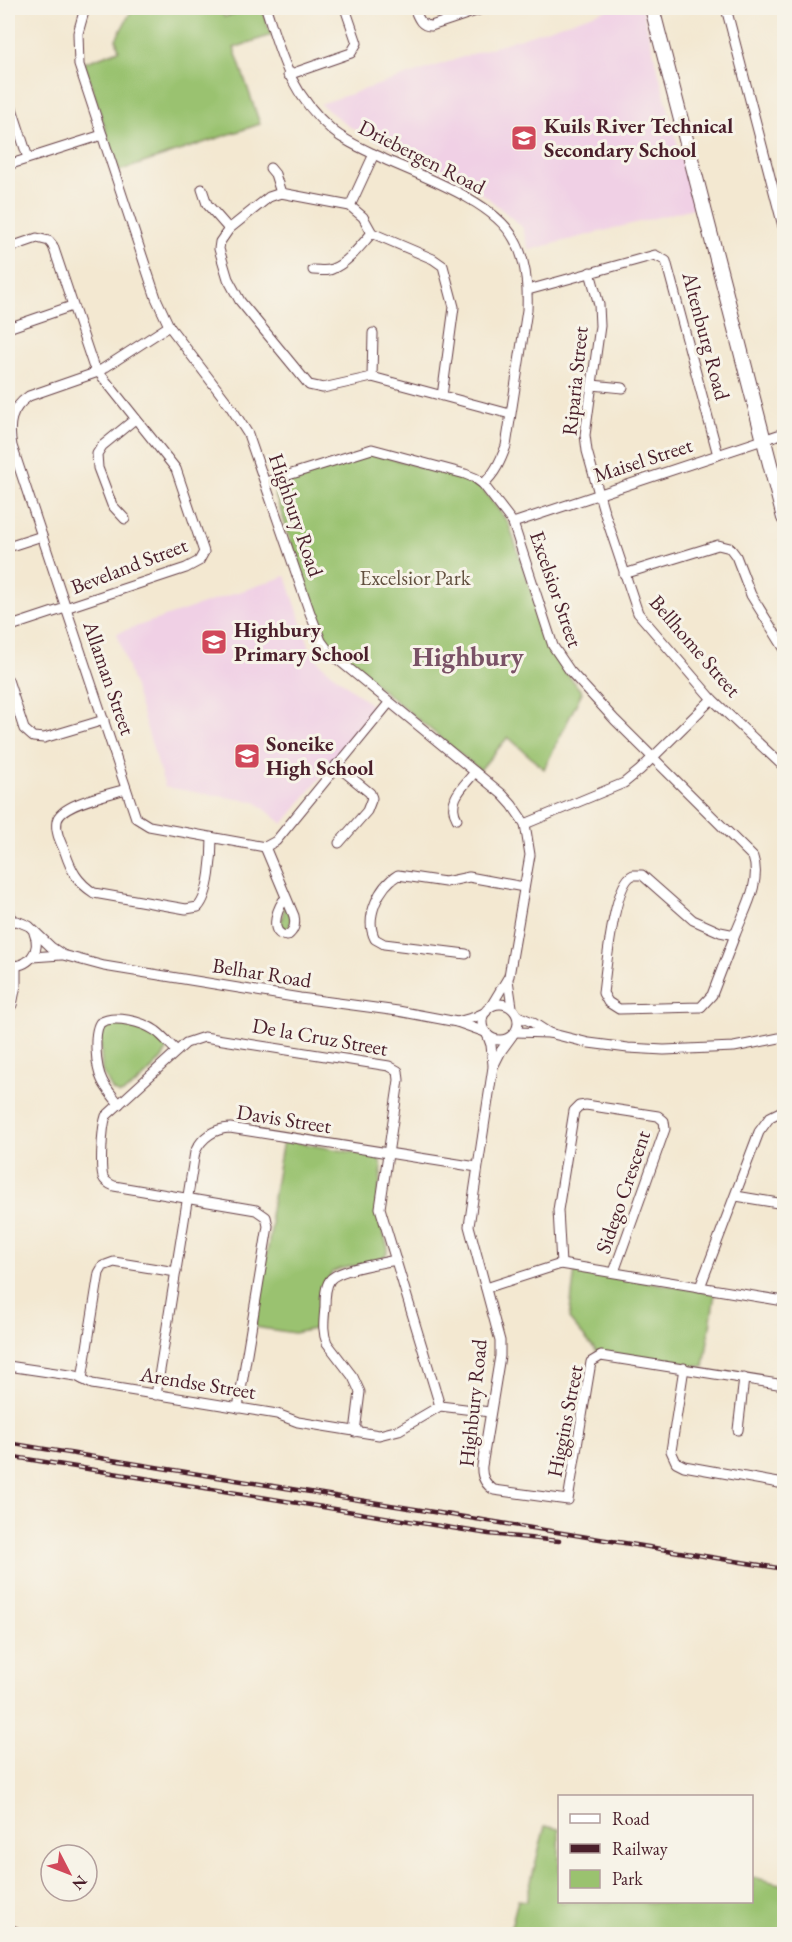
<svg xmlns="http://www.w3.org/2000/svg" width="792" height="1942" font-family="'EB Garamond',serif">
<rect width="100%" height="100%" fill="#f7f3e8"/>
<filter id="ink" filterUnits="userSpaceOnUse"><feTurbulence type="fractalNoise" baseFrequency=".0167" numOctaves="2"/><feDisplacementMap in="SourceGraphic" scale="12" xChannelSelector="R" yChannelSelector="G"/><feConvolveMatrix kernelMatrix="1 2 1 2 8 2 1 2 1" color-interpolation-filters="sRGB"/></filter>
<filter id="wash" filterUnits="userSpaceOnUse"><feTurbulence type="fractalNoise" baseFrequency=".008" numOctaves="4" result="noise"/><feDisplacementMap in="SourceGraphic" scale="24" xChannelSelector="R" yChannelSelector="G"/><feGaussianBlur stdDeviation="1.35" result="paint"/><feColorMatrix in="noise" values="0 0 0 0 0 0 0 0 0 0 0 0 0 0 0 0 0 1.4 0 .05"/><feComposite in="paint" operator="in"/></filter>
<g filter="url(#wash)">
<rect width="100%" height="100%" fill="#f3e8d1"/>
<g fill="#f0d0e5">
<polygon points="612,8 642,8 694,208 529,250 522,227 487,197 465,184 348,126 320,104"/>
<polygon points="286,576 311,651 321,664 376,709 283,824 256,802 165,787 117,633"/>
</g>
<g fill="#9ac26f" stroke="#72704d" stroke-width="1.5">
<polygon points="133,8 221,8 224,17 252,8 262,8 271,35 234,48 260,124 119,171 84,63 119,50 116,39"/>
<path d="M371,453L469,480L480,486L508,522L554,658L582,692L544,769L508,737L480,770L347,661C334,650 325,639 318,623L275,494C276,487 278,484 284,480Z"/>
<path d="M285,904C290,914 294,922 286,932L280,928Z"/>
<path d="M112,1022C132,1026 156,1028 167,1049C165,1059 131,1091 120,1094L113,1091L102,1071L100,1033L102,1027Z"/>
<polygon points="283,1140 378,1157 382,1168 376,1208 388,1248 386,1255 378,1261 339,1269 332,1272 325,1285 318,1328 294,1333 255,1327 272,1223 270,1216"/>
<polygon points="575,1270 715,1293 704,1367 597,1352 569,1319"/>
<polygon points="545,1826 559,1829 560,1902 752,1902 752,1877 784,1885 784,1934 509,1934 518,1900 526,1901"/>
</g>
</g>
<g filter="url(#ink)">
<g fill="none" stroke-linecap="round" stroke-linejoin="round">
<defs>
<g id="street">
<polyline points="85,8 78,33 79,65 156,298 169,326 230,406 248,434 310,613 321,641 330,653 502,794 512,805 525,824 530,855 509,976 491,1006"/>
<path d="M266,8C282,58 290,93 332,130C347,143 366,150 384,159C421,176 494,201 514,239C526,259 528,287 527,310L506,446C501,460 495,474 483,484"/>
<path d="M414,8C418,17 420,26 431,26L485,8"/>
<polyline points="726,8 784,230"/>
<polyline points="288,75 351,53 357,43 345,8"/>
<polyline points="8,96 28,158"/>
<polyline points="8,165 102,135"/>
<polyline points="270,168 275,174 281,193"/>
<polyline points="202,189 207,204 229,229"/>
<polyline points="350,206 374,154"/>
<polyline points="8,248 37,238 49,241 53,246 93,365 176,469 204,552 199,561 186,568 8,627"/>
<path d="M313,270C319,270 326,272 332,269C348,263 361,245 372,233"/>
<polyline points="590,272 599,305 600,326 585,435 587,451 603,508 638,613 712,699 784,767"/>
<polyline points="528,290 655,255 666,261 718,455"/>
<path d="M169,326L98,372L29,396C10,409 8,425 12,446L136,818L149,826L265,847L276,841L389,703"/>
<polyline points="8,328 72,306"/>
<polyline points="372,377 373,333"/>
<polyline points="592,385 623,388"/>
<polyline points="442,396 454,307 443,266 433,259 372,233 363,217 350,206 281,193 269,197 229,229 220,242 219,249 228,279 240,301 309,385 323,388 372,377 510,414"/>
<path d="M266,482L372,449L465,474L475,478L483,484L513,523L553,646L570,671L615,720L753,857C762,882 744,911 735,935L720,932L693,920L642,875C640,875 634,875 633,875C613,883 606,972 603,993L608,1002L619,1009L701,1007L712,995L735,935"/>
<polyline points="125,519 112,505 98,468 97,454 102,446 135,419"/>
<polyline points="513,523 784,433"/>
<polyline points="8,547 42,536"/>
<polyline points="624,574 718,545 730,548 736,556 751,595 784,648"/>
<polyline points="8,680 24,729 33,737 44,738 104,720"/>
<polyline points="336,765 370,793 372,798 367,811 339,843"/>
<path d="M126,789C110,794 60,804 57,821C55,832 61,843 65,852C71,870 77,882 94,893L186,909L198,907C210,894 212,855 212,838"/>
<path d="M457,819C446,800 464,786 475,772"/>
<polyline points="525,824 624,783 640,770 712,699"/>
<path d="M265,847L294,916C296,925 294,931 287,936C269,935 276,912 283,901L287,899"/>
<polyline points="8,899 11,921"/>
<polyline points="8,922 17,921 29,926 51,947 63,955 104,966 300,998 398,1011 457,1022 485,1032"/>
<path d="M466,954L384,944L375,939C364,918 379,886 398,875L445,882L469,877L524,887"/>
<polyline points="32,957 61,955"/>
<path d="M8,965C28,969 42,951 34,933"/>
<polyline points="508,980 512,1007"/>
<circle cx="500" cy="1022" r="18"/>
<polyline points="12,1005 16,985 16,966"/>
<polyline points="518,1016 532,1022 549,1033"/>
<polyline points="457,1022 475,1017 486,1012"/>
<polyline points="516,1032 549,1033 589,1043 628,1048 664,1050 734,1047 784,1037"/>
<polyline points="487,1034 491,1045 493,1065"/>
<path d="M512,1036L501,1051L493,1067L469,1226L500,1341V1356L482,1466C481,1477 485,1484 494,1490L568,1500L591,1362L601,1356L784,1385"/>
<path d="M119,1104C113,1096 106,1089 102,1080C96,1068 93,1034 100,1023C114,1014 143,1022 156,1031C164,1037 170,1045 177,1051"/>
<polyline points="736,1196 784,1204"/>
<polyline points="561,1264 558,1210 574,1111 579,1106 586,1105 658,1116 664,1121 665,1129 614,1272"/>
<polyline points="176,1272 114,1262 103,1266 99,1273 82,1379 92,1384 277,1414 298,1422 379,1435 399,1430 440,1406 490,1412"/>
<polyline points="700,1287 759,1132 770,1117 784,1110"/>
<polyline points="486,1288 561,1264 784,1301"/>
<polyline points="8,1366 76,1376 82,1379"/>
<polyline points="684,1368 671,1451 676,1462 684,1466 784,1484"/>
<path d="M156,1395L195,1152C202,1137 213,1129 230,1128L477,1167"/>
<path d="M238,1408L268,1226L266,1217L256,1210L114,1186C109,1184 105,1182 103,1177C100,1167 102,1127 106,1116L186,1043L204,1037L389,1066L398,1071L399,1080L380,1208L440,1406"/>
<polyline points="738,1430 744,1378"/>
<path d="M355,1432L360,1392L353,1377L327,1343C322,1331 324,1320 325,1307C325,1298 325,1287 330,1280C338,1269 382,1263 396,1260"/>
</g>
<polyline id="secondary" points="652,8 784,518"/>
<polyline id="primary" points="8,1933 14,1934"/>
</defs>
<use href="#street" stroke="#633d44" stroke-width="11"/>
<use href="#secondary" stroke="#633d44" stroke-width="16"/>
<use href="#primary" stroke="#633d44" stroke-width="17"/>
<use href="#street" stroke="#fff" stroke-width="9"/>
<use href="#secondary" stroke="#fff" stroke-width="14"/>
<use href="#primary" stroke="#fff" stroke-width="15"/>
<defs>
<g id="rail">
<polyline points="8,1443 784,1569"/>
<polyline points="8,1456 489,1534 559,1541"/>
</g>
</defs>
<use href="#rail" stroke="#4a1f2b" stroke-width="4.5"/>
<use href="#rail" stroke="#f7f3e8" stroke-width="2" stroke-dasharray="7" stroke-linecap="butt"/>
</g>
</g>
<defs>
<symbol id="school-square" viewBox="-11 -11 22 22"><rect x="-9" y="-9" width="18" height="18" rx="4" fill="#d1495b" stroke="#f7f3e8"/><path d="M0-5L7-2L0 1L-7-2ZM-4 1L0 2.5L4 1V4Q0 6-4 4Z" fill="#fff"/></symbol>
</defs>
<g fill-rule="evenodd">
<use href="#school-square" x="509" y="123" width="30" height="30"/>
<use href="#school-square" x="199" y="627" width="30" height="30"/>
<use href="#school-square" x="232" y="741" width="30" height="30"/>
</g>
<g text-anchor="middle" stroke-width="6" stroke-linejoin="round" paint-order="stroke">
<g font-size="21" font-weight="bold" fill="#4a1f2b" stroke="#f7f3e8" text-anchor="start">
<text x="544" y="133">Kuils River Technical<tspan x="544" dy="24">Secondary School</tspan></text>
<text x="234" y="637">Highbury<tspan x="234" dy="24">Primary School</tspan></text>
<text x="266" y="751">Soneike<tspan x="266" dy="24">High School</tspan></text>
</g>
<g font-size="21" fill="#4a1f2b" stroke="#f7f3e8">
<text transform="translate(422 157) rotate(27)" y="7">Driebergen Road</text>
<text transform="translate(706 336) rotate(75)" y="7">Altenburg Road</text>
<text transform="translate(575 381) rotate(-84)" y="7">Riparia Street</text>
<text transform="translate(643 460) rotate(-18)" y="7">Maisel Street</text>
<text transform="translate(296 515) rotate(71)" y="7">Highbury Road</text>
<text transform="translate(129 566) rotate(-21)" y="7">Beveland Street</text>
<text transform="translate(556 589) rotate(71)" y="7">Excelsior Street</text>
<text transform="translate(695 646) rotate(49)" y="7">Bellhome Street</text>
<text transform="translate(109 678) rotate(71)" y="7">Allaman Street</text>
<text transform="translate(262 973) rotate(9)" y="7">Belhar Road</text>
<text transform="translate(320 1037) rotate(10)" y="7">De la Cruz Street</text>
<text transform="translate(284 1119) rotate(9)" y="7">Davis Street</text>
<text transform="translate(623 1192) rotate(-71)" y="7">Sidego Crescent</text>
<text transform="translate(198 1383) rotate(9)" y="7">Arendse Street</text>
<text transform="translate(473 1403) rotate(-84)" y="7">Highbury Road</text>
<text transform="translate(565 1421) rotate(-79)" y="7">Higgins Street</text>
</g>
<g font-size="21" fill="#62503f" stroke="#f7f3e8">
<text x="415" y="585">Excelsior Park</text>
</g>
<g font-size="27" font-weight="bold" fill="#7a5266" stroke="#f7f3e8">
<text x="468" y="666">Highbury</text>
</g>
</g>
<rect width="792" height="1942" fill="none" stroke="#f7f3e8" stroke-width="30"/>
<rect x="558" y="1795" width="195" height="108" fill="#f7f3e8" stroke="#b29e9c" stroke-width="1.5"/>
<rect x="570" y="1814" width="30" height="9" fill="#ffffff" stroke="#b29e9c" stroke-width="1.5"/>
<text x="612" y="1825" font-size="18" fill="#4a1f2b">Road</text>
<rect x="570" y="1844" width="30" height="9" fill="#4a1f2b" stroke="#b29e9c" stroke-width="1.5"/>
<text x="612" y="1855" font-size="18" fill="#4a1f2b">Railway</text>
<rect x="570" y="1870" width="30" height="18" fill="#9ac26f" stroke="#b29e9c" stroke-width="1.5"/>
<text x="612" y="1885" font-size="18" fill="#4a1f2b">Park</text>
<g transform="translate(69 1873) rotate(132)"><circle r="28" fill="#f7f3e8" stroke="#b29e9c" stroke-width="1.5"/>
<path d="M0-4.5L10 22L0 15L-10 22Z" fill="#d1495b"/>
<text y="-9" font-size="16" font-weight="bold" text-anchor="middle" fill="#4a1f2b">N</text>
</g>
</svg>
